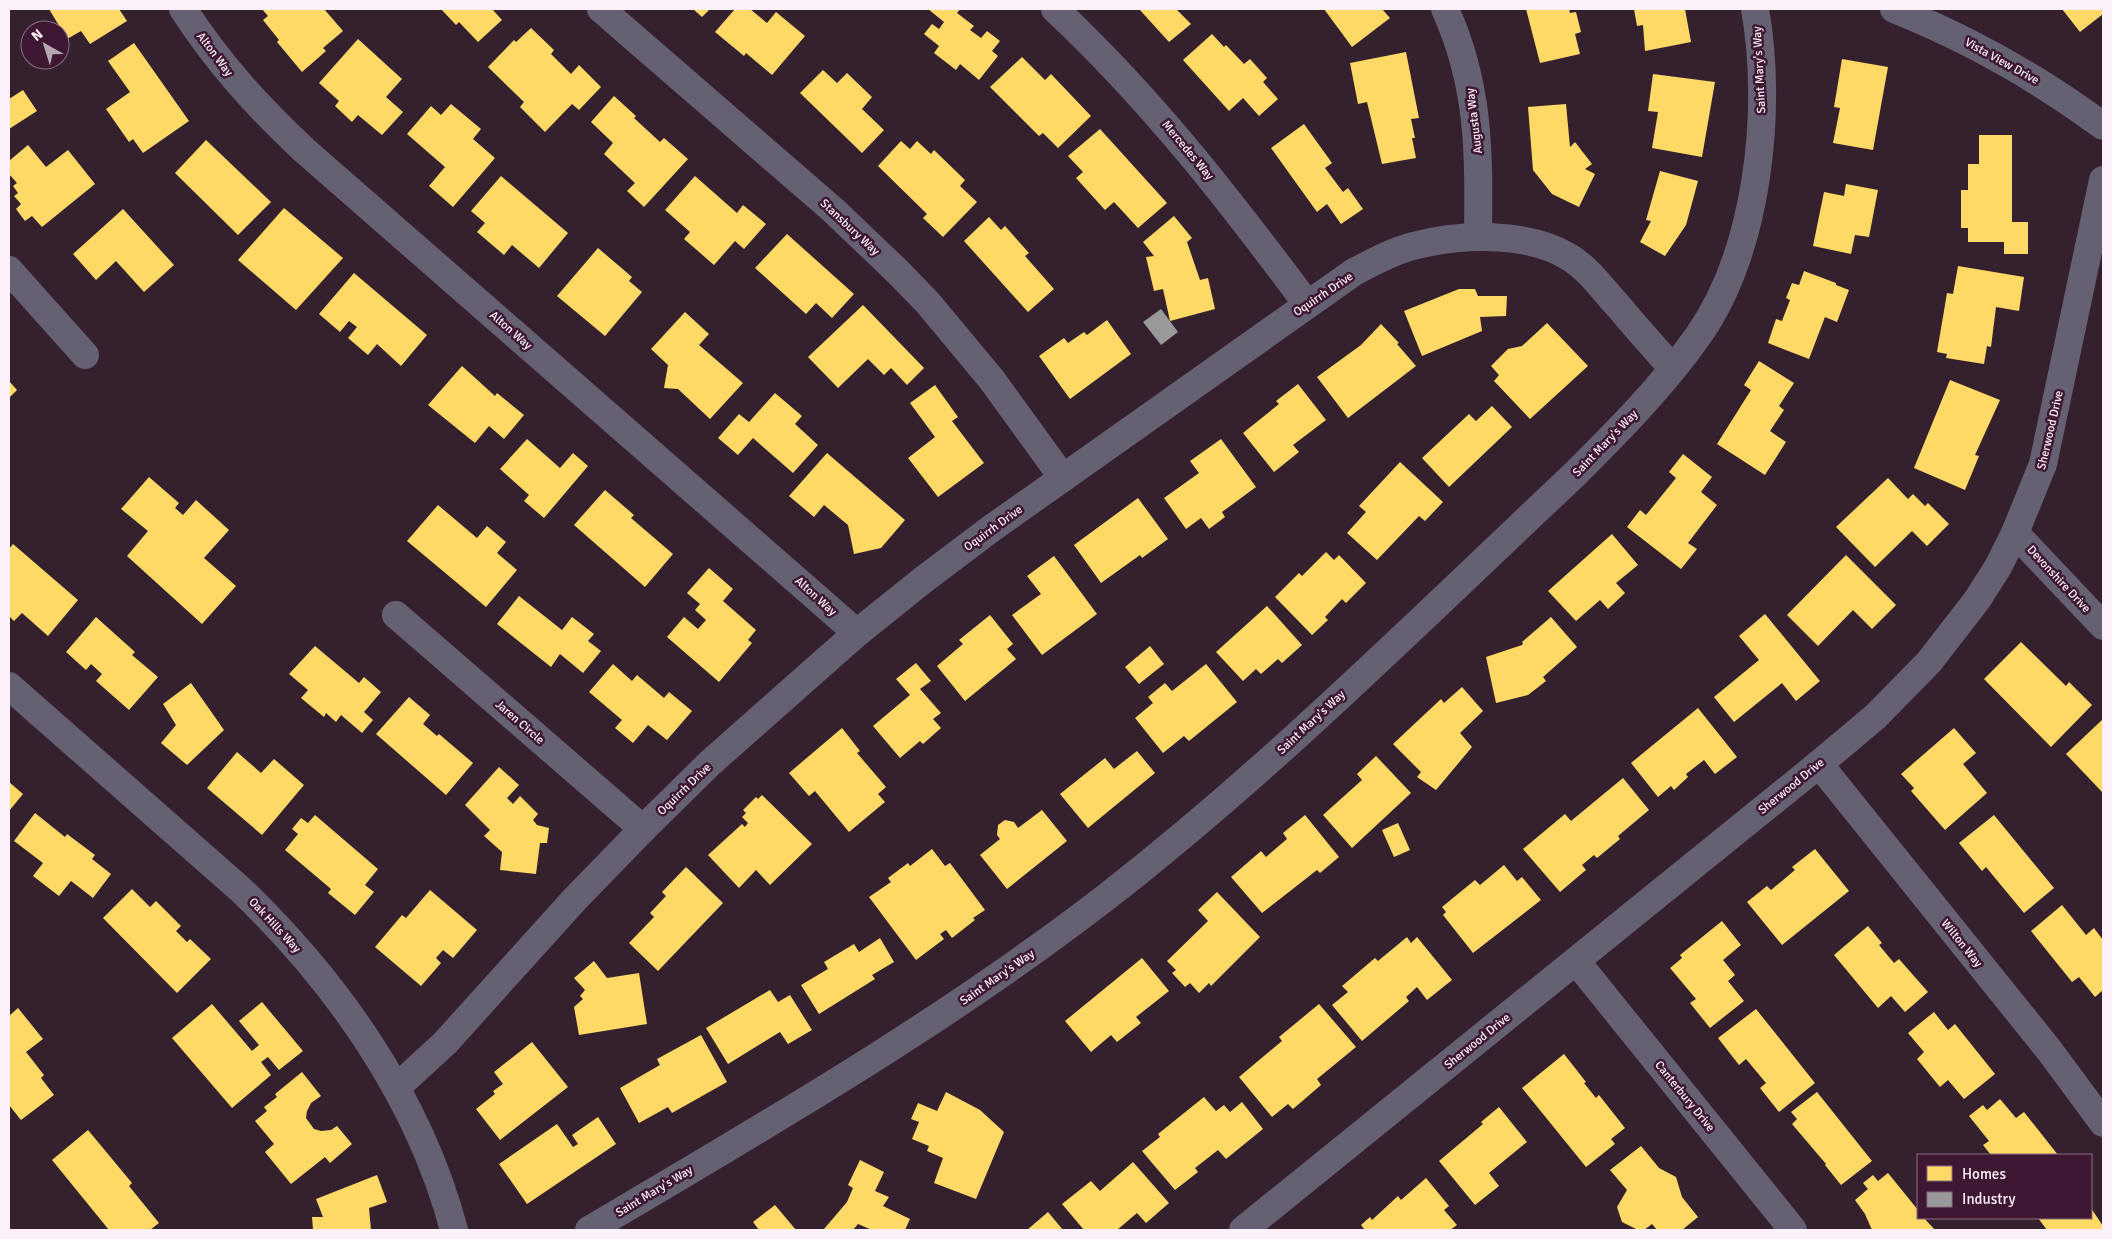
<svg xmlns="http://www.w3.org/2000/svg" width="2112" height="1239" font-family="Signika,sans-serif">
<rect width="100%" height="100%" fill="#35202e"/>
<g fill="#ffd966">
<polygon points="49,9 119,9 127,21 90,44 81,31 67,39"/>
<polygon points="262,9 324,9 343,31 323,48 326,51 302,72 277,42 279,40 263,20 268,16"/>
<polygon points="441,9 492,9 502,20 478,42 459,22 456,25"/>
<polygon points="693,9 710,9 702,17"/>
<polygon points="735,9 750,9 767,23 776,12 805,36 772,75 746,53 744,56 715,32"/>
<polygon points="928,9 960,9 957,13 974,26 970,30 981,38 987,31 1000,41 992,51 998,56 979,80 960,64 956,70 934,53 939,46 924,34 932,24 939,29 944,22"/>
<polygon points="1139,9 1176,9 1191,24 1169,42"/>
<polygon points="1324,9 1382,9 1390,18 1352,47"/>
<polygon points="1526,9 1569,9 1570,13 1576,12 1581,32 1575,34 1580,54 1540,63"/>
<polygon points="1634,9 1685,9 1691,42 1645,51 1643,25 1637,26"/>
<polygon points="2062,9 2103,9 2103,14 2080,32"/>
<polygon points="531,28 554,50 551,54 571,74 579,65 601,87 579,110 572,104 545,132 520,107 524,102 488,67 514,40 516,42"/>
<polygon points="1212,34 1224,47 1226,45 1244,64 1250,59 1267,78 1263,82 1278,99 1259,116 1243,98 1229,111 1183,60"/>
<polygon points="358,39 402,79 386,97 403,112 382,135 358,115 352,122 335,106 339,101 319,83"/>
<polygon points="134,43 189,121 143,153 133,139 129,142 106,109 130,92 108,61"/>
<polygon points="1406,52 1419,118 1411,119 1415,138 1412,138 1416,158 1382,164 1367,102 1358,104 1350,63"/>
<polygon points="1022,57 1045,80 1051,74 1091,116 1058,148 1043,133 1039,136 990,87"/>
<polygon points="1842,59 1888,67 1873,150 1833,143 1840,108 1834,107"/>
<polygon points="823,70 837,83 847,73 872,97 862,109 884,130 862,153 800,93"/>
<polygon points="1653,74 1715,82 1702,157 1652,148 1658,112 1648,111"/>
<polygon points="23,90 37,111 9,129 9,99"/>
<polygon points="614,96 636,116 634,118 660,142 664,138 688,159 644,207 627,191 635,183 604,154 613,143 591,122"/>
<polygon points="451,104 481,129 473,139 495,158 453,207 429,186 445,167 407,134 431,106 441,115"/>
<polygon points="1566,104 1570,147 1575,142 1592,164 1585,169 1595,174 1579,207 1552,194 1533,170 1528,107"/>
<polygon points="1304,124 1332,163 1325,168 1343,192 1348,188 1363,209 1341,224 1327,204 1317,212 1271,148"/>
<polygon points="1100,129 1167,203 1138,228 1114,202 1105,210 1076,178 1083,172 1068,156"/>
<polygon points="1979,135 2012,135 2012,222 2028,222 2028,254 2004,254 2004,242 1968,242 1968,228 1961,228 1961,190 1968,190 1968,164 1979,164"/>
<polygon points="206,140 271,202 238,235 175,173"/>
<polygon points="901,141 910,149 917,141 931,154 934,150 965,180 960,186 977,202 943,237 923,218 927,214 878,166"/>
<polygon points="28,145 46,167 68,150 95,184 42,227 32,216 25,221 16,209 21,204 14,196 18,193 13,186 17,183 9,174 9,161"/>
<polygon points="1660,171 1698,181 1686,225 1665,256 1640,242 1651,221 1646,220"/>
<polygon points="501,176 568,233 539,268 512,245 504,255 477,232 485,223 471,211"/>
<polygon points="695,176 737,213 743,205 766,224 744,249 735,241 714,265 684,239 690,232 665,210"/>
<polygon points="1846,184 1878,190 1869,237 1855,235 1851,254 1813,246 1824,192 1844,196"/>
<polygon points="284,208 343,258 296,310 238,260"/>
<polygon points="123,209 174,265 144,292 116,261 96,280 73,254"/>
<polygon points="1174,216 1192,238 1187,242 1200,280 1208,278 1215,309 1170,321 1163,289 1154,291 1146,257 1154,256 1143,242"/>
<polygon points="989,217 1001,230 1005,226 1029,253 1025,256 1054,289 1028,312 964,241"/>
<polygon points="787,234 854,294 832,318 816,303 806,314 755,268"/>
<polygon points="598,248 632,277 629,281 642,292 605,336 557,296"/>
<polygon points="1958,266 2024,277 2019,311 1996,307 1991,347 1987,346 1984,364 1946,358 1947,354 1937,352 1947,293 1953,294"/>
<polygon points="1804,271 1836,283 1836,285 1849,290 1837,322 1825,317 1809,359 1768,343 1776,319 1782,321 1790,300 1786,298 1792,283 1799,285"/>
<polygon points="354,273 427,335 401,366 377,344 368,355 348,338 357,327 349,321 340,332 319,314"/>
<polygon points="1459,289 1475,289 1478,296 1507,296 1506,316 1480,317 1482,331 1422,356 1404,311"/>
<polygon points="863,305 924,368 907,385 891,368 884,375 868,359 838,388 808,357"/>
<polygon points="685,312 709,334 699,345 743,383 710,419 678,389 664,388 668,365 651,349"/>
<polygon points="1107,320 1131,354 1070,399 1039,356 1064,338 1068,343 1084,332 1087,335"/>
<polygon points="1547,323 1588,366 1530,419 1494,381 1499,375 1491,366 1508,349 1522,346"/>
<polygon points="1381,324 1399,343 1397,344 1416,366 1348,418 1317,377 1361,345"/>
<polygon points="1759,361 1794,383 1779,406 1784,410 1770,431 1786,442 1765,475 1717,444 1751,390 1744,385"/>
<polygon points="462,366 495,396 497,393 524,415 504,439 489,426 475,443 428,405"/>
<polygon points="1950,380 2000,400 1975,455 1979,456 1965,490 1914,468"/>
<polygon points="9,381 17,390 9,398"/>
<polygon points="1298,384 1326,420 1293,445 1299,452 1274,472 1243,433 1279,404 1276,401"/>
<polygon points="935,385 958,417 952,421 984,463 938,497 908,458 935,437 910,403"/>
<polygon points="775,393 802,416 795,424 818,445 793,473 753,438 738,455 718,438 739,414 749,422"/>
<polygon points="1492,406 1512,427 1449,487 1422,458 1469,414 1476,421"/>
<polygon points="527,439 560,468 573,453 588,466 544,518 524,501 529,495 500,469"/>
<polygon points="1221,439 1256,487 1222,512 1225,517 1209,529 1201,518 1186,529 1164,498 1199,473 1190,461"/>
<polygon points="827,453 905,520 881,548 854,554 848,525 824,505 814,517 789,496"/>
<polygon points="1683,454 1712,477 1701,492 1717,505 1688,543 1697,549 1681,569 1627,527 1640,510 1646,515 1676,478 1669,472"/>
<polygon points="1400,462 1443,502 1425,521 1419,516 1377,560 1347,533 1366,512 1359,506"/>
<polygon points="149,477 179,503 175,508 183,515 196,500 229,530 204,558 236,586 202,624 127,556 148,531 121,509"/>
<polygon points="1888,478 1908,499 1913,494 1925,506 1928,503 1949,524 1927,546 1912,531 1875,567 1836,527"/>
<polygon points="605,490 634,515 631,518 673,554 645,587 574,525"/>
<polygon points="1138,498 1168,539 1142,558 1140,555 1101,583 1074,545"/>
<polygon points="438,505 477,538 487,526 506,542 497,553 517,570 486,607 407,541"/>
<polygon points="1612,534 1638,565 1616,583 1625,593 1608,609 1600,600 1576,621 1548,591"/>
<polygon points="13,544 78,600 48,636 22,613 14,621 9,616 9,549"/>
<polygon points="1326,552 1334,560 1339,555 1366,583 1346,603 1342,599 1325,617 1328,620 1312,635 1275,597 1299,573 1302,576"/>
<polygon points="1846,555 1896,605 1872,629 1853,610 1818,646 1787,615"/>
<polygon points="1054,556 1097,614 1042,655 1012,615 1041,594 1027,576"/>
<polygon points="709,568 733,589 723,601 756,630 748,640 752,643 719,682 667,637 684,617 698,629 706,620 695,610 700,604 687,593"/>
<polygon points="519,596 562,630 572,617 594,634 588,641 601,651 583,673 560,654 551,667 497,624"/>
<polygon points="1267,606 1302,645 1282,663 1278,659 1261,674 1256,669 1243,681 1216,652"/>
<polygon points="1765,614 1820,681 1796,701 1782,683 1734,722 1714,697 1759,660 1739,636"/>
<polygon points="990,615 1013,644 1007,649 1016,659 965,701 937,666 963,644 959,640"/>
<polygon points="96,617 135,652 132,655 158,677 129,710 96,681 102,674 91,664 86,670 66,652"/>
<polygon points="1551,617 1577,647 1543,677 1546,681 1528,695 1496,703 1486,657 1522,645 1523,644 1522,642"/>
<polygon points="2021,642 2066,686 2069,682 2092,705 2051,747 1984,679"/>
<polygon points="315,646 359,683 364,677 381,692 364,712 373,720 362,733 341,715 336,722 326,713 324,717 301,698 308,690 289,674"/>
<polygon points="1150,646 1164,664 1139,684 1125,667"/>
<polygon points="916,663 931,681 920,689 941,713 933,719 941,728 923,744 920,741 900,758 873,726 910,695 896,679"/>
<polygon points="613,664 632,681 637,675 664,698 669,692 692,711 667,740 648,725 633,743 615,728 622,720 589,692"/>
<polygon points="1206,664 1237,702 1189,741 1184,736 1163,753 1135,718 1153,703 1148,697 1165,683 1172,691"/>
<polygon points="191,683 224,730 187,765 161,743 176,725 163,704"/>
<polygon points="1462,687 1483,711 1460,733 1472,747 1436,790 1417,777 1421,772 1393,744 1441,699 1444,703"/>
<polygon points="409,697 430,715 423,724 437,736 439,734 473,763 446,795 376,734"/>
<polygon points="1698,708 1737,757 1715,774 1704,760 1686,774 1688,777 1674,790 1671,786 1658,797 1631,763"/>
<polygon points="2103,719 2103,793 2066,754"/>
<polygon points="842,728 860,751 857,753 886,787 878,794 885,802 849,832 815,791 809,796 789,773"/>
<polygon points="1954,728 1976,753 1963,764 1987,793 1945,830 1911,791 1914,788 1901,774"/>
<polygon points="1137,751 1155,773 1088,828 1060,794 1105,758 1114,769"/>
<polygon points="237,752 261,773 274,759 304,785 262,835 207,788"/>
<polygon points="1376,756 1411,793 1352,848 1323,815 1362,780 1357,774"/>
<polygon points="499,767 519,785 507,798 513,804 520,796 538,814 533,820 537,825 549,828 547,843 540,843 536,874 500,870 502,852 484,836 490,830 465,805"/>
<polygon points="1623,778 1649,810 1618,836 1620,839 1597,858 1594,855 1582,865 1586,870 1560,892 1523,849 1565,814 1571,821"/>
<polygon points="9,782 23,794 9,811"/>
<polygon points="762,795 812,844 770,885 756,870 739,888 708,855 742,824 745,827 748,823 742,817 746,813 743,810 756,797 758,799"/>
<polygon points="1042,810 1067,841 1007,889 980,855 1000,839 997,835 998,825 1005,820 1014,822 1018,828"/>
<polygon points="35,813 65,837 67,834 95,855 92,859 111,874 93,898 71,881 59,896 33,876 43,863 14,841"/>
<polygon points="315,815 378,869 365,885 374,892 355,915 328,893 331,889 285,850 298,834 292,829 301,818 308,823"/>
<polygon points="1305,815 1339,857 1320,873 1317,870 1262,913 1231,877 1261,851 1266,857 1287,839 1283,833"/>
<polygon points="1994,815 2054,888 2024,913 1986,867 1982,871 1959,843"/>
<polygon points="1398,823 1410,850 1394,857 1382,830"/>
<polygon points="932,849 945,866 950,863 985,910 973,918 975,920 952,938 946,930 940,934 944,939 916,960 869,897 891,882 888,878 908,863 910,866"/>
<polygon points="1815,849 1849,891 1782,945 1747,902 1767,886 1771,890 1795,870 1792,867"/>
<polygon points="1504,865 1517,881 1522,877 1541,900 1473,953 1443,915 1446,912 1442,907 1475,880 1480,885"/>
<polygon points="686,867 723,903 658,971 629,943 654,917 650,913 666,896 662,892"/>
<polygon points="132,889 150,907 156,901 181,926 176,931 187,942 190,939 211,959 177,993 103,918"/>
<polygon points="430,890 477,930 453,958 443,950 436,958 441,963 421,986 375,947 402,915 406,918"/>
<polygon points="1217,892 1260,937 1211,986 1209,983 1199,993 1190,983 1185,987 1172,973 1176,970 1167,961 1208,921 1198,910"/>
<polygon points="2062,905 2086,935 2094,928 2103,940 2103,990 2095,997 2079,977 2072,982 2031,931"/>
<polygon points="1722,921 1741,945 1723,960 1735,975 1728,981 1744,1001 1710,1028 1690,1003 1696,999 1670,968 1682,958 1680,955"/>
<polygon points="1868,926 1882,943 1879,945 1894,963 1899,959 1928,992 1905,1012 1891,996 1878,1008 1834,955"/>
<polygon points="1407,937 1411,943 1417,937 1452,980 1427,1000 1417,987 1406,997 1409,1001 1362,1041 1332,1005 1348,992 1342,986 1375,958 1378,961"/>
<polygon points="880,938 894,962 872,975 875,979 819,1014 801,985 828,969 824,962 854,944 859,952"/>
<polygon points="1142,958 1169,991 1136,1017 1141,1023 1117,1042 1111,1035 1091,1052 1065,1021"/>
<polygon points="594,961 607,978 639,973 647,1024 579,1035 574,1007 583,999 580,996 585,990 574,978"/>
<polygon points="770,990 778,1002 790,995 812,1030 788,1044 780,1032 728,1064 706,1028"/>
<polygon points="262,1002 303,1051 279,1070 268,1057 261,1062 271,1075 232,1108 172,1038 212,1004 252,1051 259,1045 239,1021"/>
<polygon points="1319,1004 1356,1047 1317,1079 1321,1085 1293,1109 1288,1104 1272,1117 1239,1077 1282,1041 1279,1037"/>
<polygon points="18,1008 43,1039 26,1052 44,1075 41,1078 54,1095 21,1120 9,1105 9,1016"/>
<polygon points="1756,1009 1815,1083 1779,1112 1760,1088 1766,1083 1746,1059 1739,1065 1718,1038"/>
<polygon points="1934,1012 1948,1030 1955,1024 1995,1074 1964,1099 1948,1080 1940,1087 1917,1059 1924,1052 1908,1033"/>
<polygon points="701,1035 727,1082 672,1113 668,1107 639,1123 620,1088 660,1065 657,1059"/>
<polygon points="532,1042 568,1087 500,1140 476,1109 495,1094 493,1091 503,1084 494,1072"/>
<polygon points="1564,1054 1586,1082 1584,1083 1596,1098 1599,1095 1625,1128 1611,1139 1615,1144 1586,1167 1522,1088"/>
<polygon points="302,1072 321,1096 311,1103 307,1111 306,1118 314,1129 321,1131 331,1130 337,1126 352,1144 330,1163 325,1157 291,1184 265,1152 274,1144 255,1121 267,1111 264,1107 277,1097 275,1094"/>
<polygon points="946,1092 980,1110 1004,1132 976,1199 934,1183 943,1158 927,1151 929,1146 912,1139 919,1122 911,1119 918,1103 937,1111"/>
<polygon points="1817,1092 1872,1161 1841,1185 1825,1165 1826,1164 1792,1124 1797,1119 1791,1112"/>
<polygon points="1204,1097 1216,1111 1224,1105 1230,1112 1242,1102 1263,1129 1226,1159 1218,1150 1195,1168 1198,1172 1175,1190 1142,1151 1160,1137 1158,1134"/>
<polygon points="2000,1099 2016,1118 2024,1112 2058,1155 1991,1155 1983,1145 1989,1141 1969,1116 1983,1105 1987,1110"/>
<polygon points="1499,1107 1527,1142 1489,1173 1499,1186 1475,1205 1439,1161 1483,1124 1481,1122"/>
<polygon points="598,1117 616,1144 527,1204 499,1164 557,1124 573,1147 578,1144 572,1135"/>
<polygon points="88,1130 132,1183 129,1186 159,1223 150,1230 109,1230 52,1160"/>
<polygon points="1641,1146 1659,1168 1676,1177 1682,1197 1698,1217 1682,1230 1657,1230 1652,1224 1644,1230 1638,1230 1622,1222 1617,1207 1627,1190 1610,1170"/>
<polygon points="860,1160 884,1172 875,1191 889,1197 883,1206 910,1219 905,1230 872,1230 858,1224 853,1230 824,1229 847,1202 853,1188 848,1185"/>
<polygon points="1133,1162 1169,1203 1146,1223 1137,1213 1117,1230 1084,1230 1062,1204 1091,1181 1100,1191"/>
<polygon points="1888,1173 1918,1210 1918,1218 1924,1218 1935,1230 1872,1230 1865,1214 1855,1200 1868,1189 1863,1183 1873,1175 1878,1181"/>
<polygon points="377,1175 387,1202 369,1208 371,1230 313,1230 312,1217 323,1217 316,1199"/>
<polygon points="1426,1178 1449,1206 1444,1210 1457,1225 1450,1230 1365,1230 1361,1225 1370,1217 1372,1220 1398,1196 1401,1200"/>
<polygon points="775,1205 796,1230 759,1230 753,1222"/>
<polygon points="2091,1208 2103,1226 2103,1230 2047,1230 2038,1218 2091,1218"/>
<polygon points="1048,1212 1063,1230 1027,1230"/>
</g>
<polygon fill="#999" points="1161,309 1178,332 1161,345 1143,322"/>
<g fill="none" stroke-linecap="round" stroke-linejoin="round">
<g stroke="#656072" stroke-width="28">
<path d="M183,9C219,64 257,106 304,150L857,633"/>
<polyline points="601,9 833,210 898,272 928,303 992,380 1063,478"/>
<path d="M1055,9C1152,100 1228,198 1307,304"/>
<path d="M1445,9C1480,86 1479,154 1478,237"/>
<path d="M1894,9C1969,39 2038,78 2103,126"/>
<polyline points="9,270 85,355"/>
<polyline points="2015,533 2103,626"/>
<polyline points="396,615 643,829"/>
<path d="M9,686L240,889C337,982 419,1098 454,1230"/>
<polyline points="1819,764 2049,1050 2103,1123"/>
<polyline points="1576,961 1793,1230"/>
<path d="M396,1088L445,1043L575,899L643,829L710,763L857,633L923,580L992,528L1354,272C1373,262 1393,251 1413,246C1460,234 1526,231 1569,257C1589,269 1604,291 1620,308C1637,329 1655,348 1672,368"/>
<path d="M589,1230C765,1126 943,1023 1105,898C1271,769 1421,619 1575,474C1618,431 1662,387 1698,336C1758,251 1773,110 1755,9"/>
<polyline points="1243,1230 1819,764 1875,717 1929,662 1977,600 1998,567 2015,533 2043,464 2103,180"/>
</g>
</g>
<g text-anchor="middle" stroke-width="5" stroke-linejoin="round" paint-order="stroke">
<g font-size="12" fill="#fcf1f8" stroke="#3e1732">
<text transform="translate(215 54) rotate(53)" y="4">Alton Way</text>
<text transform="translate(2002 61) rotate(29)" y="4">Vista View Drive</text>
<text transform="translate(1759 70) rotate(-93)" y="4">Saint Mary's Way</text>
<text transform="translate(1474 121) rotate(-97)" y="4">Augusta Way</text>
<text transform="translate(1188 150) rotate(50)" y="4">Mercedes Way</text>
<text transform="translate(850 227) rotate(43)" y="4">Stansbury Way</text>
<text transform="translate(1323 294) rotate(-34)" y="4">Oquirrh Drive</text>
<text transform="translate(511 330) rotate(41)" y="4">Alton Way</text>
<text transform="translate(2050 430) rotate(-77)" y="4">Sherwood Drive</text>
<text transform="translate(1605 443) rotate(-46)" y="4">Saint Mary's Way</text>
<text transform="translate(993 528) rotate(-36)" y="4">Oquirrh Drive</text>
<text transform="translate(2059 579) rotate(47)" y="4">Devonshire Drive</text>
<text transform="translate(816 596) rotate(42)" y="4">Alton Way</text>
<text transform="translate(520 722) rotate(41)" y="4">Jaren Circle</text>
<text transform="translate(1311 722) rotate(-43)" y="4">Saint Mary's Way</text>
<text transform="translate(1791 786) rotate(-39)" y="4">Sherwood Drive</text>
<text transform="translate(684 789) rotate(-44)" y="4">Oquirrh Drive</text>
<text transform="translate(275 925) rotate(47)" y="4">Oak Hills Way</text>
<text transform="translate(1962 943) rotate(51)" y="4">Wilton Way</text>
<text transform="translate(997 977) rotate(-35)" y="4">Saint Mary's Way</text>
<text transform="translate(1477 1041) rotate(-39)" y="4">Sherwood Drive</text>
<text transform="translate(1685 1096) rotate(51)" y="4">Canterbury Drive</text>
<text transform="translate(654 1191) rotate(-31)" y="4">Saint Mary's Way</text>
</g>
</g>
<rect width="2112" height="1239" fill="none" stroke="#fcf1f8" stroke-width="20"/>
<rect x="1917" y="1154" width="175" height="65" fill="#3e1732" stroke="#8a6e81"/>
<rect x="1927" y="1166" width="25" height="15" fill="#ffd966" stroke="#8a6e81"/>
<text x="1962" y="1179" font-size="15" fill="#fcf1f8">Homes</text>
<rect x="1927" y="1192" width="25" height="15" fill="#999999" stroke="#8a6e81"/>
<text x="1962" y="1204" font-size="15" fill="#fcf1f8">Industry</text>
<g transform="translate(45 45) rotate(321)"><circle r="24" fill="#3e1732" stroke="#8a6e81"/>
<path d="M0-4L9 19L0 12L-9 19Z" fill="#b6a8b1"/>
<text y="-8" font-size="14" font-weight="bold" text-anchor="middle" fill="#fcf1f8">N</text>
</g>
</svg>
